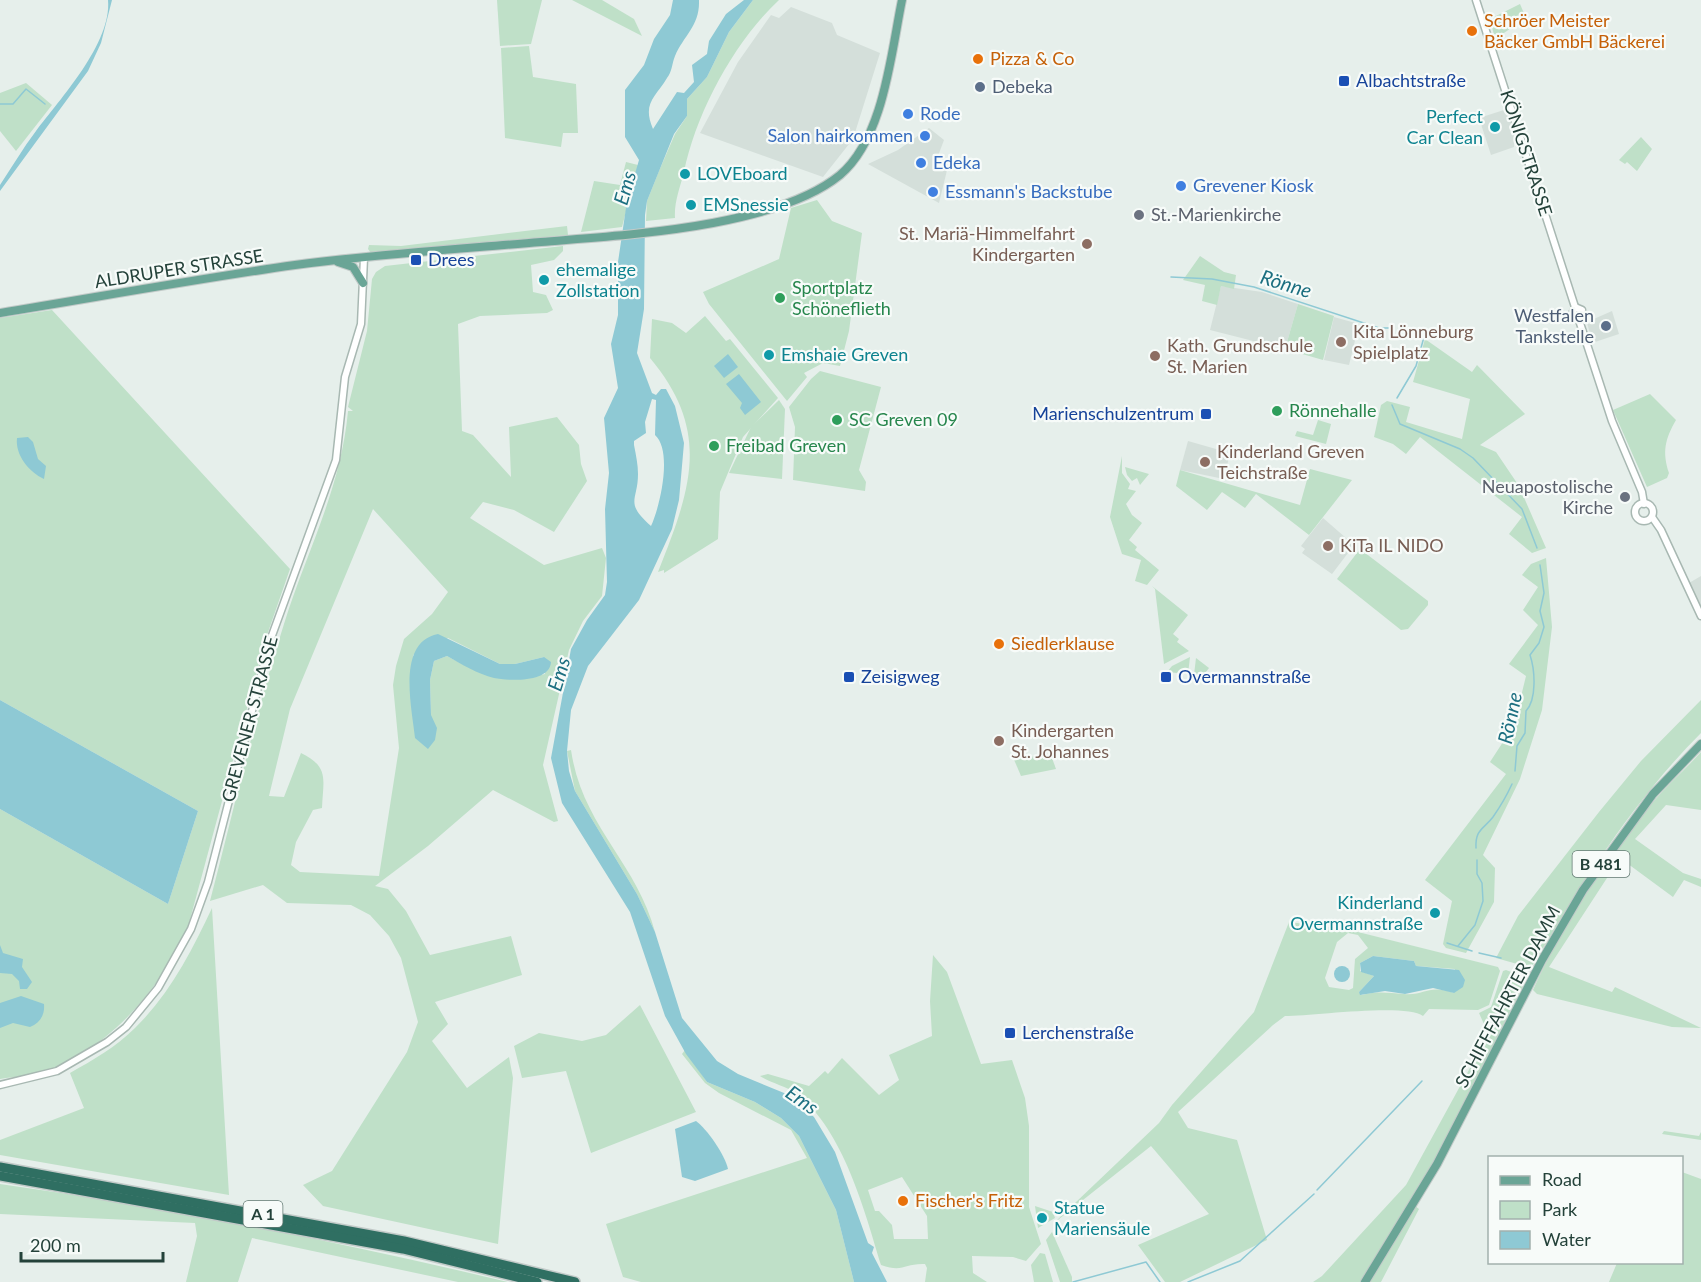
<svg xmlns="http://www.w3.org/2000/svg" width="1701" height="1282" font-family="Lato,sans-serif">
<rect width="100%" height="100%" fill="#e6efeb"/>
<g fill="#d4dfda">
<polygon points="791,7 832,23 837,35 880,53 853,139 823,177 700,133 738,62 771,15 779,18"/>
<polygon points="1507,109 1517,143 1514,144 1514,147 1491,155 1479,118"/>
<polygon points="929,128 944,140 938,156 949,162 939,203 868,164 898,150"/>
<polygon points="1221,286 1262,292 1298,304 1285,349 1210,330"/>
<polygon points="1612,311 1619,334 1592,343 1587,322"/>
<polygon points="1334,317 1359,324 1349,365 1324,360"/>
<polygon points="1188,441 1230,453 1224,479 1180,470"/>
<polygon points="1323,518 1354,545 1332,574 1302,553 1305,549 1301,546"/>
<polygon points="1701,576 1701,609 1689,583"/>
</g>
<g fill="#bfe0c8" fill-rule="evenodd">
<polygon points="497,0 542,0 531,44 500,46"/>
<polygon points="572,0 602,0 634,19 642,36"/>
<path d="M753,0H779C734,42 696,113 684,172C680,188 674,202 675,218L646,221L647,201L659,171L675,134L687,116V99L707,77L729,32Z"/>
<polygon points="1520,4 1526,18 1495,39 1490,19"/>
<polygon points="529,46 533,77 576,84 578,133 563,133 561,147 505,138 501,48"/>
<polygon points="26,83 52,105 16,151 0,131 0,93"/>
<polygon points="1641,137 1652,149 1637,171 1627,162 1625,164 1619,160"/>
<polygon points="626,162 638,165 622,227 581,232 594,181 620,185"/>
<polygon points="817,200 832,221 862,233 849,331 840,366 823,363 804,373 807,377 787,401 709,304 703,292 779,259 791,208"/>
<polygon points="567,226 568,235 371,253 368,249 369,245 401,246"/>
<path d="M563,246V251L554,260L531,265L533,292L546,295L553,310L547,313L480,316L458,324L462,431L473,435L511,477L509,427L557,417L579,445L581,464L587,481L554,532L514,510L483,502L470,518L544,565L602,548L606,558L602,596L583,621L569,650L543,765L558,821L554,822L493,790L428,846L375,886L388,889L406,911L430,955L511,936L522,975L435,1002L448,1024L432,1041L467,1088L509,1057L513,1078L498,1244L323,1206L303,1185L332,1171L407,1052L418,1022L401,958L389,936L370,915L351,905L287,903L263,885L210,901C234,809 255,715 284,624C307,550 341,489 348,411H353L348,407L367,331L372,279L376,272L385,266ZM373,509L448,592L432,614L404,639L396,666L393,685L399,748L379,876L300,872L291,865L296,842L313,810L322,808C323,780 330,767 301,753L284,797L269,796L290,709ZM448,638L500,664H515L544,657L545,674C505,684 482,675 447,656L434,661L430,680L431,716L413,655Z"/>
<polygon points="1200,256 1224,272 1236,275 1234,289 1221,286 1217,305 1202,301 1205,285 1183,280"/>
<polygon points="1298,304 1334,316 1323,360 1285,349"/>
<path d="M52,310L290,569L266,638L188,927C164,981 126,1028 75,1058C67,1062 59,1069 50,1071C35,1076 16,1076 0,1079V809L168,904L198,811L0,700V318Z"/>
<path d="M705,316L726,341L730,339L778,398L743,437L720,492L718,539L664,573V570L658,572C691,489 712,432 650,358L652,319L672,323L686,333Z"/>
<polygon points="1425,339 1472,372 1477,365 1525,414 1480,445 1496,452 1519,486 1546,548 1532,553 1509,534 1522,517 1420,437 1406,454 1393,444 1374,437 1381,405 1387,401 1410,407 1406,422 1462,439 1470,399 1413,382"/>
<polygon points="820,371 881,387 859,470 866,482 865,491 793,480 795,427 789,407 811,379"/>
<path d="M1650,394L1676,420C1665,439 1662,452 1669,473L1667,478L1647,487L1613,410Z"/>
<polygon points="779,400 785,409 782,479 729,473 751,427"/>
<polygon points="1318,420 1331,424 1326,444 1295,436 1297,431 1313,435"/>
<polygon points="1122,456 1122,473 1130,484 1128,489 1136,491 1126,504 1132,515 1142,523 1129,540 1137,547 1135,550 1159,570 1147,585 1135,581 1141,560 1122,554 1110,517"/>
<polygon points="1125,467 1149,474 1140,485 1137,478 1132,481 1127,475"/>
<polygon points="1310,469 1352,480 1309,535 1256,494 1245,508 1222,492 1207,510 1176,486 1180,470 1300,505"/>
<polygon points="1360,549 1428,601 1428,605 1408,629 1401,630 1337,579"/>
<polygon points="1546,558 1552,627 1542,710 1520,779 1483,855 1495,868 1494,902 1466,953 1446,948 1443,944 1452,901 1425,880 1506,774 1490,762 1514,725 1526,676 1509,664 1538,625 1523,610 1538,587 1522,575 1531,564"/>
<polygon points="1152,586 1188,615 1173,634 1179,639 1177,642 1189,651 1164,664 1155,589"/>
<polygon points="1190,657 1188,674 1167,672 1172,666"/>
<polygon points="1196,658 1209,668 1203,676 1194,675"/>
<path d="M1701,700V733C1632,802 1581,885 1531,968L1496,958L1518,916L1599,812L1641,761Z"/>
<path d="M571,750C582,826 637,863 655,932L637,894L575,791L567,751Z"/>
<path d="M1701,752V810L1666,805L1635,839L1683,873L1701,879V887L1684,880L1673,897L1620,858L1549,967L1612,992L1615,987L1701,1028L1672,1027L1537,994L1533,990C1564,922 1606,859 1654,801C1668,784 1686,769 1701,752Z"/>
<polygon points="1012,755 1052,758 1056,769 1021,776"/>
<path d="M212,908L229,1195L0,1155V1140L84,1108L70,1073C93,1060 116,1047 135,1028C169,995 192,951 212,908Z"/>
<path d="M1289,922L1346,929L1498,967L1500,971L1489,1005L1478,1010L1429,1009L1423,1016C1406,1003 1312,1016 1285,1016L1273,1025L1178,1112L1188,1128L1237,1140L1267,1240L1180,1282H1165L1138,1245L1209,1214L1151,1146L1054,1223L1159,1123L1172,1105L1254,1012ZM1348,933L1358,935L1368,948L1355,959L1353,988L1349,990L1329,987L1325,978L1337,942ZM1373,956L1414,961L1416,966L1455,969L1454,993C1428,984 1425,996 1404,994C1388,993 1378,991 1362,995L1359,992L1374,976L1360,971V963Z"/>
<path d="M933,955L947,972L981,1064L1012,1060L1025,1098L1029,1126V1207L1041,1244L1026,1261L1013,1257L972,1256L973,1273L987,1282H925L927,1268L925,1264C904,1263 904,1273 881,1265C865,1211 843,1130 797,1094C786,1086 771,1083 760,1076L768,1074L809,1086L825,1071L828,1074L842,1058L879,1095L899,1080L889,1055L932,1036L930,1001ZM902,1177L927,1216L928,1239H894L892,1225L879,1211H875L868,1190Z"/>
<polygon points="1506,970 1527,978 1432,1166 1410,1202 1419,1209 1381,1282 1313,1282 1322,1276 1406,1185 1482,1046 1487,1031 1479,1013 1491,1007 1503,971"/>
<polygon points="640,1005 696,1112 591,1153 566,1071 522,1078 514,1046 539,1033 582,1041 606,1035"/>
<polygon points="685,1050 707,1082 755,1102 781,1118 799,1136 836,1210 854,1282 641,1282 623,1277 606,1224 807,1158 791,1130 719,1093 705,1083 682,1054"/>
<polygon points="1664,1131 1699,1136 1701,1132 1701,1140 1662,1134"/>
<polygon points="1682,1172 1701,1179 1701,1282 1609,1282 1617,1263 1682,1262"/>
<path d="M0,1184C171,1208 340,1242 508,1282H458L252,1238L238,1282H186L197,1236L195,1223L0,1214Z"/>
<polygon points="1035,1206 1053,1212 1055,1218 1038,1228"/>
<polygon points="1052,1232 1072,1277 1072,1282 1060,1282 1046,1240"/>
<polygon points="1040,1253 1045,1254 1053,1282 1034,1282 1031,1265"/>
</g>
<g fill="#8ec9d4" fill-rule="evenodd">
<path d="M108,0H112L101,43L88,71L0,191V185C12,167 23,148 36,131C60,99 112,43 108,0Z"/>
<path d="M673,0H699C700,26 684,35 675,56C672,63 672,72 667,78C655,98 642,103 653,129L677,92L684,93L694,82L692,65L707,54L709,41L726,14L744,0H753L729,32L707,77L687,99V116L674,134L647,201L645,215L644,309L637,353L652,393L656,395L661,389H666L675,406L684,443L679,500L672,529L639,600L588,666L571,710L567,751L569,771L575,791L637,894L655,932L682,1018L717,1061L738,1074L789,1095L814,1117L835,1152L868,1243L874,1247L872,1253L887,1282H854L836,1210L799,1136L781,1118L755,1102L707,1082L686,1054L665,1016L630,912L562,803L551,758L571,649L587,620L605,595L607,582L605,509L609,473L604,418L618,388L611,344L618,315V262L627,201L639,160L625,137V90L644,65L654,39L670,15ZM652,399L656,400L655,435C673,451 660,507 651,526C624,502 638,501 638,474C638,465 636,455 634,445V441L646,433L645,422Z"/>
<polygon points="728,354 738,367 724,378 714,366"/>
<polygon points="739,374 761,402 745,415 740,408 742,403 726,384"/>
<path d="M28,437L33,442L38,459L46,466L44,479C29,472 15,455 17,438Z"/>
<path d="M438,634L500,664H515L544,657L551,662C550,683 508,681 494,678C478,674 461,664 447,656L434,661L430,680L431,715L437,728L435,740L428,749L415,738C412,708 396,642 438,634Z"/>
<polygon points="0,700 198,811 168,904 0,809"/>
<polygon points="0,945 3,953 23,959 22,967 32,982 27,989 20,989 19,981 12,974 0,973"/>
<polygon points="1373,956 1414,961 1416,966 1459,970 1465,980 1463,987 1454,993 1433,988 1405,994 1385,991 1360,995 1359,992 1374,976 1361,972 1360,963"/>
<circle cx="1342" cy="974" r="8"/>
<path d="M21,996L44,1004C45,1015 40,1023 30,1027L13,1023L0,1028V1003Z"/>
<path d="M696,1121C707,1129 725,1155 728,1169L695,1181L682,1177L675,1129Z"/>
</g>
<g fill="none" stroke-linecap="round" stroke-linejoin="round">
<g stroke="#8ec9d4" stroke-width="1.5">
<polyline points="0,104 13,104 26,89 45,104"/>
<polyline points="1171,277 1212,279 1254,287 1379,328 1391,328"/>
<polyline points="1397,398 1416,366 1424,337 1401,328"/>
<polyline points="1392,405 1400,424 1460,449 1473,458 1522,509 1537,548"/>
<path d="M1515,771L1517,746L1525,733L1526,711C1537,699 1535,670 1530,655L1539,643L1544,627L1540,611L1544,593L1540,565"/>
<path d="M1476,848C1475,829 1484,829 1493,817C1500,807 1507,795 1512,784"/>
<polyline points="1447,943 1472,951"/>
<polyline points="1458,946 1475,925 1483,901 1482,883 1477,874 1477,860"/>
<polyline points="1479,953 1501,958"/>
<polyline points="1317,1190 1422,1081"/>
<polyline points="1073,1282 1146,1262 1160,1282"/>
<polyline points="1188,1282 1240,1261 1314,1194"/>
</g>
<defs>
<g id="minor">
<polyline points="1476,0 1575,307"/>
<polyline points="1578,317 1582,310 1575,307 1572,314 1578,317 1612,421 1642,492 1644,504"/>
<circle cx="1644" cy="512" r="9"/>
<polyline points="1652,517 1661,530 1701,616"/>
<polyline points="0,1085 57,1071 107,1042 126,1027 158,988 191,929 208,882 270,641 336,460 345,377 361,324 364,258"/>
</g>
<g id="major">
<polyline points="338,262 353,267 363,283"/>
<path d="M0,313C98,297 197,279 295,265C377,254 459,249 541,242C623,235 775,228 840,175C884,138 891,53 902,0"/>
<polyline points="1365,1282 1437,1164 1542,960 1583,890 1653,794 1701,744"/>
</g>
<g id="highway">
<polyline points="0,1167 404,1241 575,1282"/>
<polyline points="0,1176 403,1249 537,1282"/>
</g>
</defs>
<use href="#minor" stroke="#a8b8b2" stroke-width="9"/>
<use href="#major" stroke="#c2cac8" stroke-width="10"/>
<use href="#highway" stroke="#c2cac8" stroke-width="12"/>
<use href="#minor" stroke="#fff" stroke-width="6"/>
<use href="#major" stroke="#6aa596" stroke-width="8"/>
<use href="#highway" stroke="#2f6f62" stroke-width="9"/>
</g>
<g fill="#e8710a" stroke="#f7fbf9" stroke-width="2">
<circle cx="1472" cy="31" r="6"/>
<circle cx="978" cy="59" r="6"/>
<circle cx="999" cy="644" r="6"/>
<circle cx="903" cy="1201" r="6"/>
</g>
<g fill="#1a4fb4" stroke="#f7fbf9" stroke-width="2">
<rect x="1338" y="75" width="12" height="12" rx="3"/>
<rect x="410" y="254" width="12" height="12" rx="3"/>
<rect x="1200" y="408" width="12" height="12" rx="3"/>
<rect x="843" y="671" width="12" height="12" rx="3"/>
<rect x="1160" y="671" width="12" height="12" rx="3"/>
<rect x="1004" y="1027" width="12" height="12" rx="3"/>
</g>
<g fill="#5c6f8a" stroke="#f7fbf9" stroke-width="2">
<circle cx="980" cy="87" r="6"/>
<circle cx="1606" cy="326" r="6"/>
</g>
<g fill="#3f7fe0" stroke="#f7fbf9" stroke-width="2">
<circle cx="908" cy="114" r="6"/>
<circle cx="925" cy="136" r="6"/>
<circle cx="921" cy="163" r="6"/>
<circle cx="1181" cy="186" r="6"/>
<circle cx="933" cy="192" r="6"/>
</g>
<g fill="#0f9aa8" stroke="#f7fbf9" stroke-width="2">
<circle cx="1495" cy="127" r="6"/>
<circle cx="685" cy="174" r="6"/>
<circle cx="691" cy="205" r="6"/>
<circle cx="544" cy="280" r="6"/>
<circle cx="769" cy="355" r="6"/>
<circle cx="1435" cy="913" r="6"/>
<circle cx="1042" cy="1218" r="6"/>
</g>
<g fill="#6b7280" stroke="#f7fbf9" stroke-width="2">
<circle cx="1139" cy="215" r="6"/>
<circle cx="1625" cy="497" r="6"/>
</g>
<g fill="#8d6e63" stroke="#f7fbf9" stroke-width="2">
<circle cx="1087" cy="244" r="6"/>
<circle cx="1341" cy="342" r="6"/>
<circle cx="1155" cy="356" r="6"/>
<circle cx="1205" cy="462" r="6"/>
<circle cx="1328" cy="546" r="6"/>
<circle cx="999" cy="741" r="6"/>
</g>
<g fill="#2e9e5b" stroke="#f7fbf9" stroke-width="2">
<circle cx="780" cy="298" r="6"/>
<circle cx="1277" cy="411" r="6"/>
<circle cx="837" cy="420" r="6"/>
<circle cx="714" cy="446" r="6"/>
</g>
<g text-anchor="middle" stroke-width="4.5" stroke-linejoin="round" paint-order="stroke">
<g fill="#f7fbf9" stroke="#637a73" stroke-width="1.5">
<rect x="1572.5" y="851" width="57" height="26" rx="4.5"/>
<rect x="243.5" y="1201" width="39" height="26" rx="4.5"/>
</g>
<g font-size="16" font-weight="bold" fill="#24423a">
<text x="1601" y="870">B 481</text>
<text x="263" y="1220">A 1</text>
</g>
<g font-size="18" fill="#c56008" stroke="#f7fbf9" text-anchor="start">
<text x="1484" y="27">Schröer Meister<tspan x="1484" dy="21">Bäcker GmbH Bäckerei</tspan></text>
<text x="990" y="65">Pizza &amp; Co</text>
<text x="1011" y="650">Siedlerklause</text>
<text x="915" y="1207">Fischer's Fritz</text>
</g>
<g font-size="18" fill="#164399" stroke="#f7fbf9" text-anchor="start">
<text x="1356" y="87">Albachtstraße</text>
<text x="428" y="266">Drees</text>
<text x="1194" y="420" text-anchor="end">Marienschulzentrum</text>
<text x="861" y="683">Zeisigweg</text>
<text x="1178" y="683">Overmannstraße</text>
<text x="1022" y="1039">Lerchenstraße</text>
</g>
<g font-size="18" fill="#4e5e75" stroke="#f7fbf9" text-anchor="start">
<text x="992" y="93">Debeka</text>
<text x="1594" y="322" text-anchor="end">Westfalen<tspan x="1594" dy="21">Tankstelle</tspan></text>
</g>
<g font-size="18" fill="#366cbe" stroke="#f7fbf9" text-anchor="start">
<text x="920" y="120">Rode</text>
<text x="913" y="142" text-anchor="end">Salon hairkommen</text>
<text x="933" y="169">Edeka</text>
<text x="1193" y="192">Grevener Kiosk</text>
<text x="945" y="198">Essmann's Backstube</text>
</g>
<g font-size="18" fill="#0d838f" stroke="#f7fbf9" text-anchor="start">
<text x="1483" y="123" text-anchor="end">Perfect<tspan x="1483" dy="21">Car Clean</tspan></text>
<text x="697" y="180">LOVEboard</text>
<text x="703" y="211">EMSnessie</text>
<text x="556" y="276">ehemalige<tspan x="556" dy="21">Zollstation</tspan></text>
<text x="781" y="361">Emshaie Greven</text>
<text x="1423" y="909" text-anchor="end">Kinderland<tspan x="1423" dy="21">Overmannstraße</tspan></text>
<text x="1054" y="1214">Statue<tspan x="1054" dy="21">Mariensäule</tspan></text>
</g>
<g font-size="18" fill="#24423a" stroke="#f7fbf9">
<text transform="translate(1526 153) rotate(72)" y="6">KÖNIGSTRASSE</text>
<text transform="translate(179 269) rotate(-9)" y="6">ALDRUPER STRASSE</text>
<text transform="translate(250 719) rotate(-75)" y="6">GREVENER STRASSE</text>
<text transform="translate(1508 997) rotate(-62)" y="6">SCHIFFFAHRTER DAMM</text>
</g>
<g font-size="18" fill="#5b616d" stroke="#f7fbf9" text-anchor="start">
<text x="1151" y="221">St.-Marienkirche</text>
<text x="1613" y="493" text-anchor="end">Neuapostolische<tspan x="1613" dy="21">Kirche</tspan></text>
</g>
<g font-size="18" fill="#785e54" stroke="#f7fbf9" text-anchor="start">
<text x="1075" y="240" text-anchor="end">St. Mariä-Himmelfahrt<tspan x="1075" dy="21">Kindergarten</tspan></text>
<text x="1353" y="338">Kita Lönneburg<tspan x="1353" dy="21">Spielplatz</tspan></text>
<text x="1167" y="352">Kath. Grundschule<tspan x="1167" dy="21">St. Marien</tspan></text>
<text x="1217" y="458">Kinderland Greven<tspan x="1217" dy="21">Teichstraße</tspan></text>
<text x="1340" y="552">KiTa IL NIDO</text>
<text x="1011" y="737">Kindergarten<tspan x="1011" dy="21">St. Johannes</tspan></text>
</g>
<g font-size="18" fill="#27864d" stroke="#f7fbf9" text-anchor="start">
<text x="792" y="294">Sportplatz<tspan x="792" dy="21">Schöneflieth</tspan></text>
<text x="1289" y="417">Rönnehalle</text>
<text x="849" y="426">SC Greven 09</text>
<text x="726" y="452">Freibad Greven</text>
</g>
<g font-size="20" font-style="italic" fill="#1c6f80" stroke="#f7fbf9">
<text transform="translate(625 188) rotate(-74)" y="7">Ems</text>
<text transform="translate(1286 284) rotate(17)" y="7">Rönne</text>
<text transform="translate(559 674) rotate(-73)" y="7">Ems</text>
<text transform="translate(1510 718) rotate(-78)" y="7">Rönne</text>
<text transform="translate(802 1100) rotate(35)" y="7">Ems</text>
</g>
</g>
<rect x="1488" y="1156" width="195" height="108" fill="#f7fbf9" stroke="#a3b1ad" stroke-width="1.5"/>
<rect x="1500" y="1176" width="30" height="9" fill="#6aa596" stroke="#a3b1ad" stroke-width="1.5"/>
<text x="1542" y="1186" font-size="18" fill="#24423a">Road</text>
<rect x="1500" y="1201" width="30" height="18" fill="#bfe0c8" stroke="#a3b1ad" stroke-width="1.5"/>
<text x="1542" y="1216" font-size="18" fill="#24423a">Park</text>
<rect x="1500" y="1231" width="30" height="18" fill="#8ec9d4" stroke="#a3b1ad" stroke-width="1.5"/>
<text x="1542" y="1246" font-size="18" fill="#24423a">Water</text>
<path d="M21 1252v9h142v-9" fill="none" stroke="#24423a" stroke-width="3"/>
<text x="30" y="1252" font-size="18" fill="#24423a" stroke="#f7fbf9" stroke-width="4.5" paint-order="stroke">200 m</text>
</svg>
